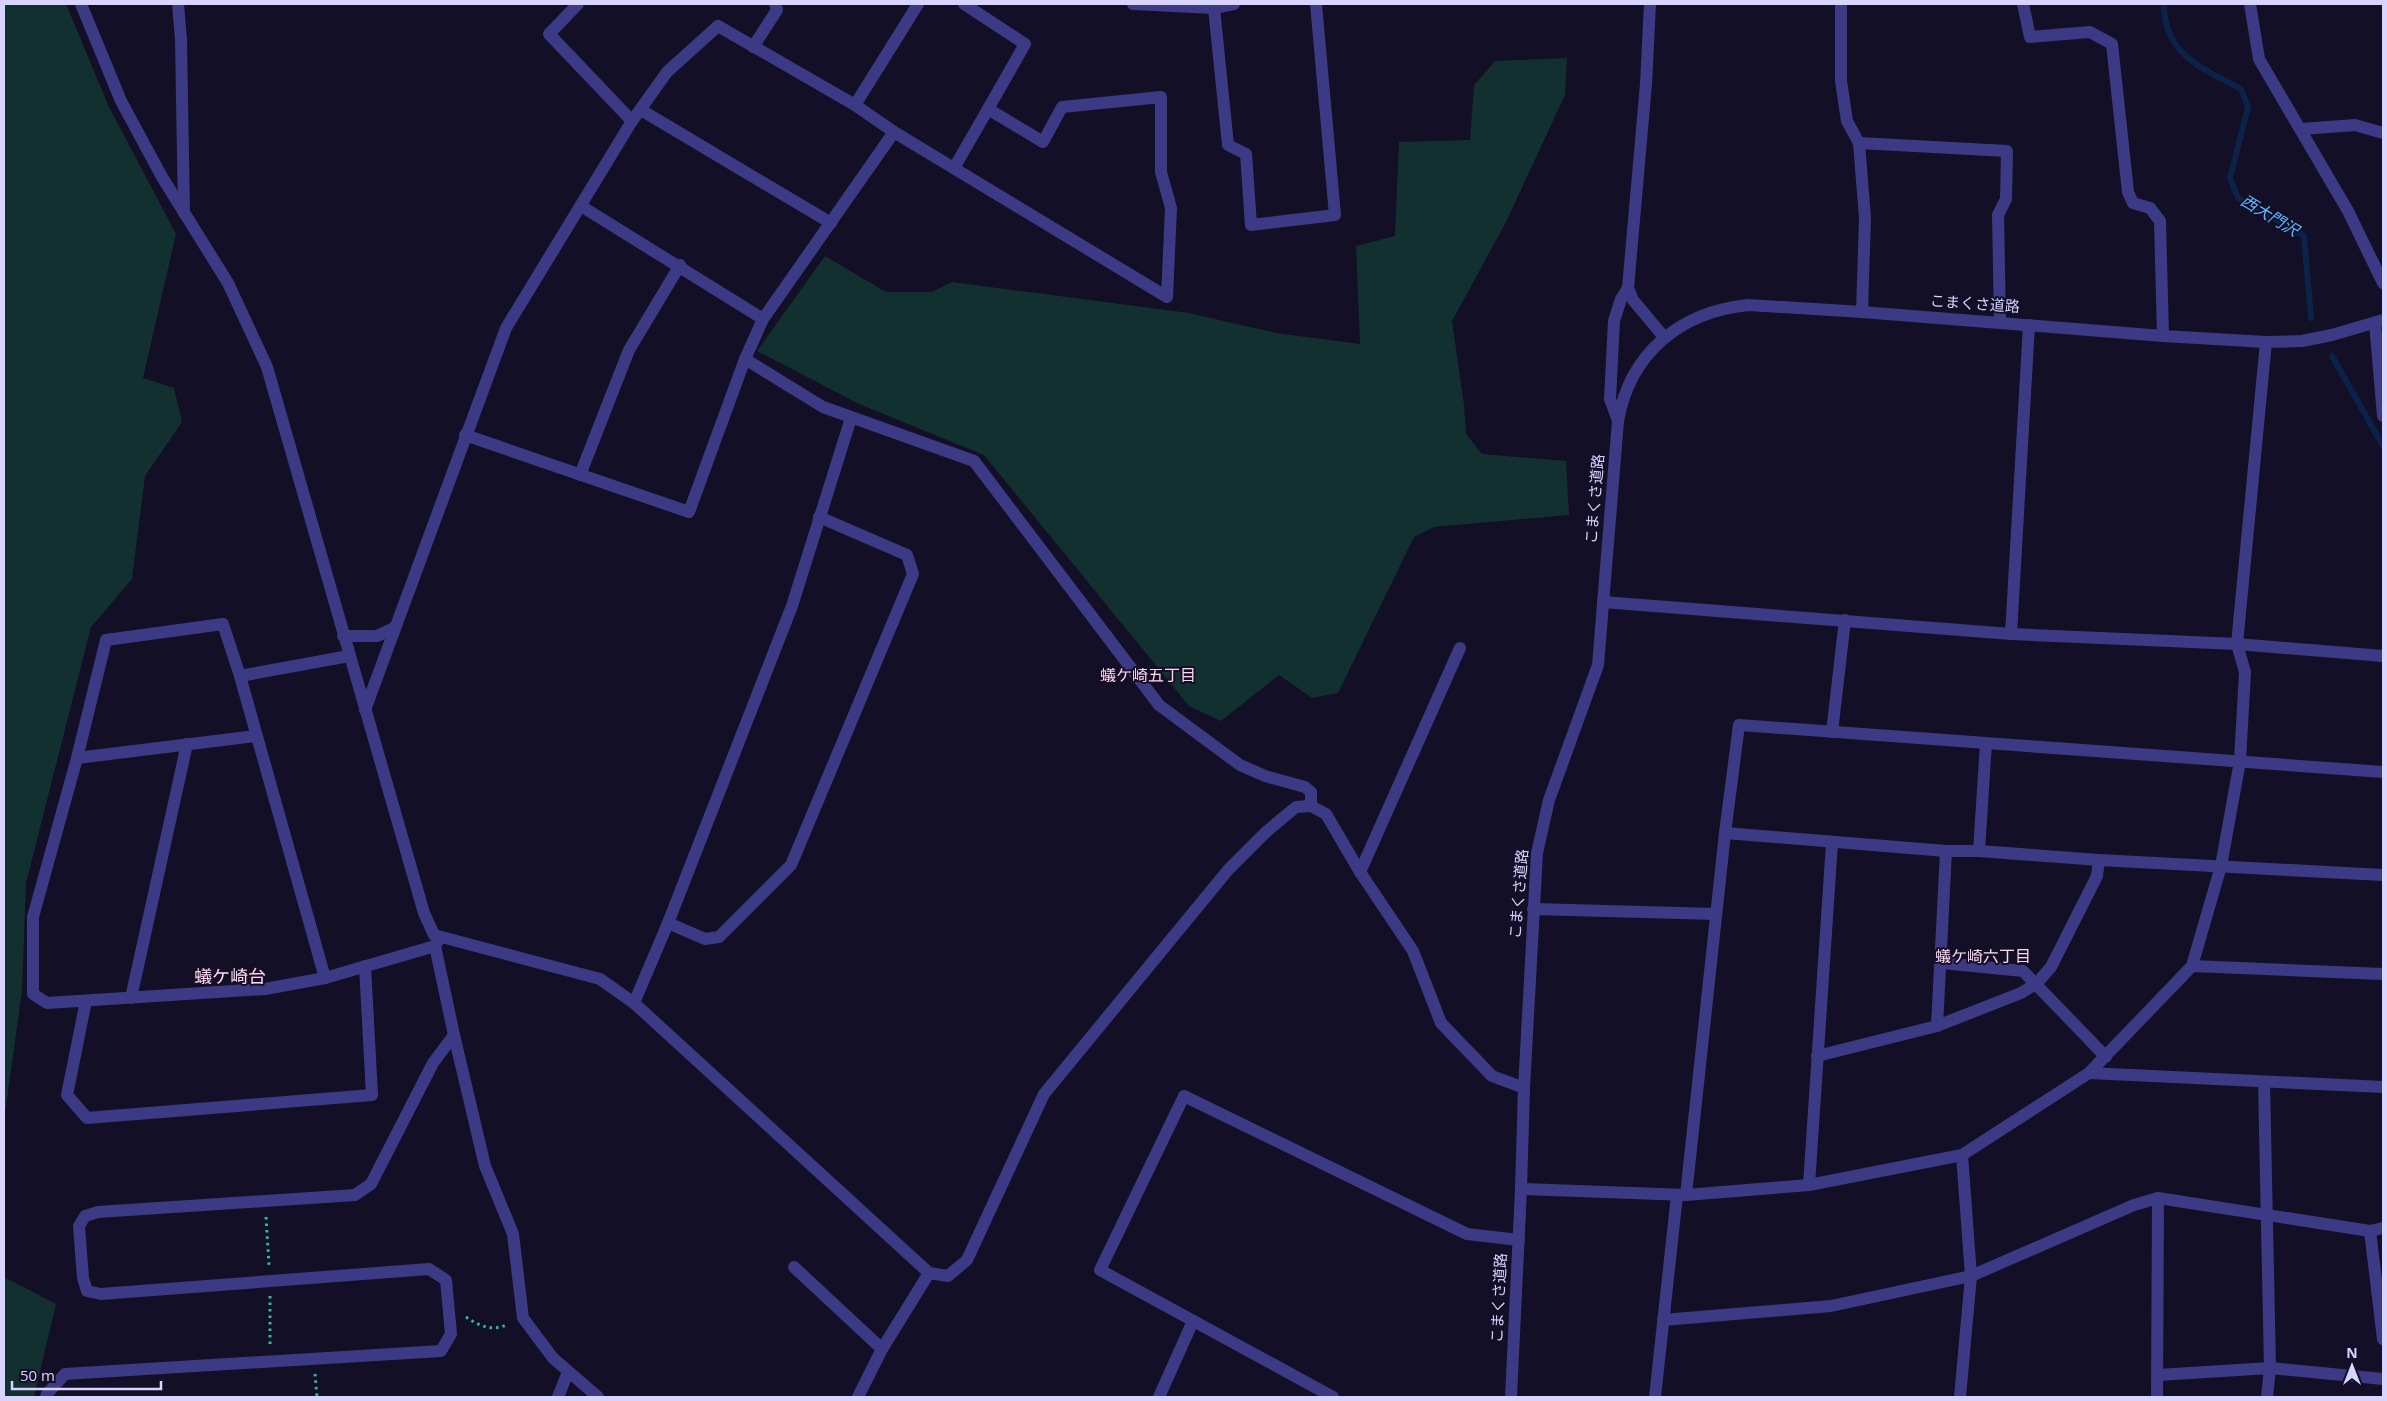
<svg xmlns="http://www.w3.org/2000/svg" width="2387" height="1401" font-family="'Open Sans','Noto Sans JP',sans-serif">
<rect width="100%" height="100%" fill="#130f26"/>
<g fill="#12302f">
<polygon points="4,4 66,4 109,107 176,234 143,378 174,388 182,422 145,476 132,579 91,627 26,883 22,991 4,1121"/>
<polygon points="1567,58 1565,95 1506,222 1452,321 1464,405 1466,434 1482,454 1566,461 1569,515 1434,527 1414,537 1338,693 1312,698 1279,675 1221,721 1189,706 984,455 859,404 757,351 825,256 886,292 932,292 952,282 1189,313 1276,333 1360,344 1356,246 1395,236 1399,142 1470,140 1474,85 1495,61"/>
<polygon points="4,1277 56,1304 34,1397 4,1397"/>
</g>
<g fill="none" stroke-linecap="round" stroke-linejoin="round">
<g stroke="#0c2248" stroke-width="6">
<path d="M2164,4C2164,56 2203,68 2241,89L2248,107L2230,178L2238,198L2304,236L2311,318"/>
<polyline points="2332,356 2383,446"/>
</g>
<g stroke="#2fb8b0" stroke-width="3" stroke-dasharray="2.5 4" stroke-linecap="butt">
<polyline points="266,1217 269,1265"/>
<polyline points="270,1296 270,1345"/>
<path d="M466,1317C479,1326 493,1332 508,1324"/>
<polyline points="315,1374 317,1397"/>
</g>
<g stroke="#3d3a85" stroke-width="12">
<polyline points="81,4 121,101 162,177 228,283 267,367 424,913 434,935 600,979 634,1003 929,1273 948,1276 967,1260 1044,1094 1228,870 1266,832 1296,807 1311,806 1326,814 1360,872 1413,951 1441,1023 1492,1076 1524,1088"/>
<polyline points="178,4 181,40 184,213"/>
<polyline points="578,4 549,34 632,121"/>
<polyline points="1133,4 1214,8 1234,4"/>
<polyline points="1841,4 1841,81 1847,121 1859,143 1865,218 1862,312"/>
<polyline points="2023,4 2030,37 2090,32 2112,44 2128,192 2133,203 2150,208 2160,221 2163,336"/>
<polyline points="2250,4 2259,59 2348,211 2383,283"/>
<polyline points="1214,8 1228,145 1246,154 1251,225 1335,215 1316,4"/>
<polyline points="753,47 777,10 775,4"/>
<polyline points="855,105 918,4"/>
<polyline points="641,110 831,223"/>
<polyline points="2301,129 2355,125 2383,133"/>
<polyline points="1859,143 2007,151 2006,199 1998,215 2000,322"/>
<polyline points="954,168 988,109"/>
<polyline points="581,206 763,319"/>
<polyline points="1628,288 1633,300 1664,337"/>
<polyline points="2375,323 2383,416"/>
<polyline points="745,359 823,407 974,461 1159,705 1240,765 1265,776 1305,787 1311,792 1311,806"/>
<polyline points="1618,421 1610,399 1614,321 1621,299 1628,288 1646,84 1650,4"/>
<polyline points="465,435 689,512 745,359 763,319 894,132"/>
<polyline points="580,475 629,350 680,265"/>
<polyline points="1603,602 2011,634 2237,644 2383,656"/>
<polyline points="2011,634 2029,325"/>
<polyline points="343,636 377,636 394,628"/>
<polyline points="240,676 223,624 106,640 77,758 33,917 33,994 47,1003 265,989 325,978 435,946"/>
<polyline points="365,710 506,328 632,121 667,72 718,26 855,105 894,132 1167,297 1171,208 1161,172 1161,97 1062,107 1043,142 988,109 1025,44 964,4"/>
<polyline points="1832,732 1845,620"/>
<polyline points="77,758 256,736"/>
<polyline points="1725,833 1946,851 1979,851 2099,860 2383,875"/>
<polyline points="1979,851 1986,743"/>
<polyline points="1360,872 1460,648"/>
<polyline points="1533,909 1716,914"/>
<polyline points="668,923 705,939 719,937 791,865 913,574 907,555 819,517"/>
<polyline points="439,939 435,946 454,1035 485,1166 513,1234 523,1318 553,1358 598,1397"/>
<polyline points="1942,963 2023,971 2106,1057"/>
<polyline points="2192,966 2383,974"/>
<polyline points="325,978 240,676 349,656"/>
<polyline points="131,998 187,744"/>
<polyline points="86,1001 67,1095 87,1118 372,1095 365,966"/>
<polyline points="634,1003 668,923 792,606 851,418"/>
<polyline points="1937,1026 1946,851"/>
<polyline points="1817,1056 1937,1026 2021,993 2037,983 2051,967 2097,876 2099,860"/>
<polyline points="2089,1073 2383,1087"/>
<polyline points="2264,1082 2270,1368 2267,1397"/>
<polyline points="1809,1185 1832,843"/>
<polyline points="1521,1189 1686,1195 1809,1185 1962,1155 2089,1073 2192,966 2221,866 2240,761 2245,672 2237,644 2266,342"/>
<polyline points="1686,1195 1725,833 1739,725 2383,772"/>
<polyline points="2370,1231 2383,1339"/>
<polyline points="794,1267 882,1349"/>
<polyline points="1663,1320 1831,1306 1971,1276 2134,1205 2158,1198 2370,1231 2383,1228"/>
<polyline points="2158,1375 2270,1368 2383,1379"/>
<polyline points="46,1397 47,1394 65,1374 441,1351 451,1334 446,1280 429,1269 101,1294 87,1291 83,1278 79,1226 85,1216 98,1212 355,1195 371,1184 433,1063 454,1035"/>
<polyline points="558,1397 568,1372"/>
<polyline points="858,1397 882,1349 929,1273"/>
<polyline points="1159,1397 1193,1321"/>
<polyline points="1333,1397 1100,1270 1184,1096 1467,1234 1519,1240"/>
<path d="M1511,1397L1521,1189L1524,1088L1537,853L1549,800L1598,665L1618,421C1630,353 1680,312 1748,305L1862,312L2163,336L2266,342L2302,341L2332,335L2383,320"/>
<polyline points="1655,1397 1677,1195"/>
<polyline points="1960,1397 1971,1276 1962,1155"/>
<polyline points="2157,1397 2158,1198"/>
</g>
</g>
<g text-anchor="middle" stroke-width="4" stroke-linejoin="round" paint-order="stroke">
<g font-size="15" fill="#d9d4ff" stroke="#130f26">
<text transform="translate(1975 304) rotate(4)" y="5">こまくさ道路</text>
<text transform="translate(1595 499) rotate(-85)" y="5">こまくさ道路</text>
<text transform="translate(1519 894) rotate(-85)" y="5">こまくさ道路</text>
<text transform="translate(1499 1298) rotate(-87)" y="5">こまくさ道路</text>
</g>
<g font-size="16" font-style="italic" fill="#62b6ff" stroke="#130f26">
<text transform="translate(2270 215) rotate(31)" y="6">西大門沢</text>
</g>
<g font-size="16" fill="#ffd6f0" stroke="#130f26">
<text x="1148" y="681">蟻ケ崎五丁目</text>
<text x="1983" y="962">蟻ケ崎六丁目</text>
</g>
<g font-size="18" fill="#ffd6f0" stroke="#130f26">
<text x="230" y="983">蟻ケ崎台</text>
</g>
</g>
<rect width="2387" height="1401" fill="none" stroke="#d9d4ff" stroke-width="10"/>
<g transform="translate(2352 1366)" stroke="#130f26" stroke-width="4" paint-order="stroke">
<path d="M0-4L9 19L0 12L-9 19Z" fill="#d9d4ff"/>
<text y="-8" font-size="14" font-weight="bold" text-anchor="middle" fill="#d9d4ff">N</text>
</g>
<path d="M12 1381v8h149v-8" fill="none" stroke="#d9d4ff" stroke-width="2.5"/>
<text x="20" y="1381" font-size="15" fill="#d9d4ff" stroke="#130f26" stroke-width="4" paint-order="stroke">50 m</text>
</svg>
